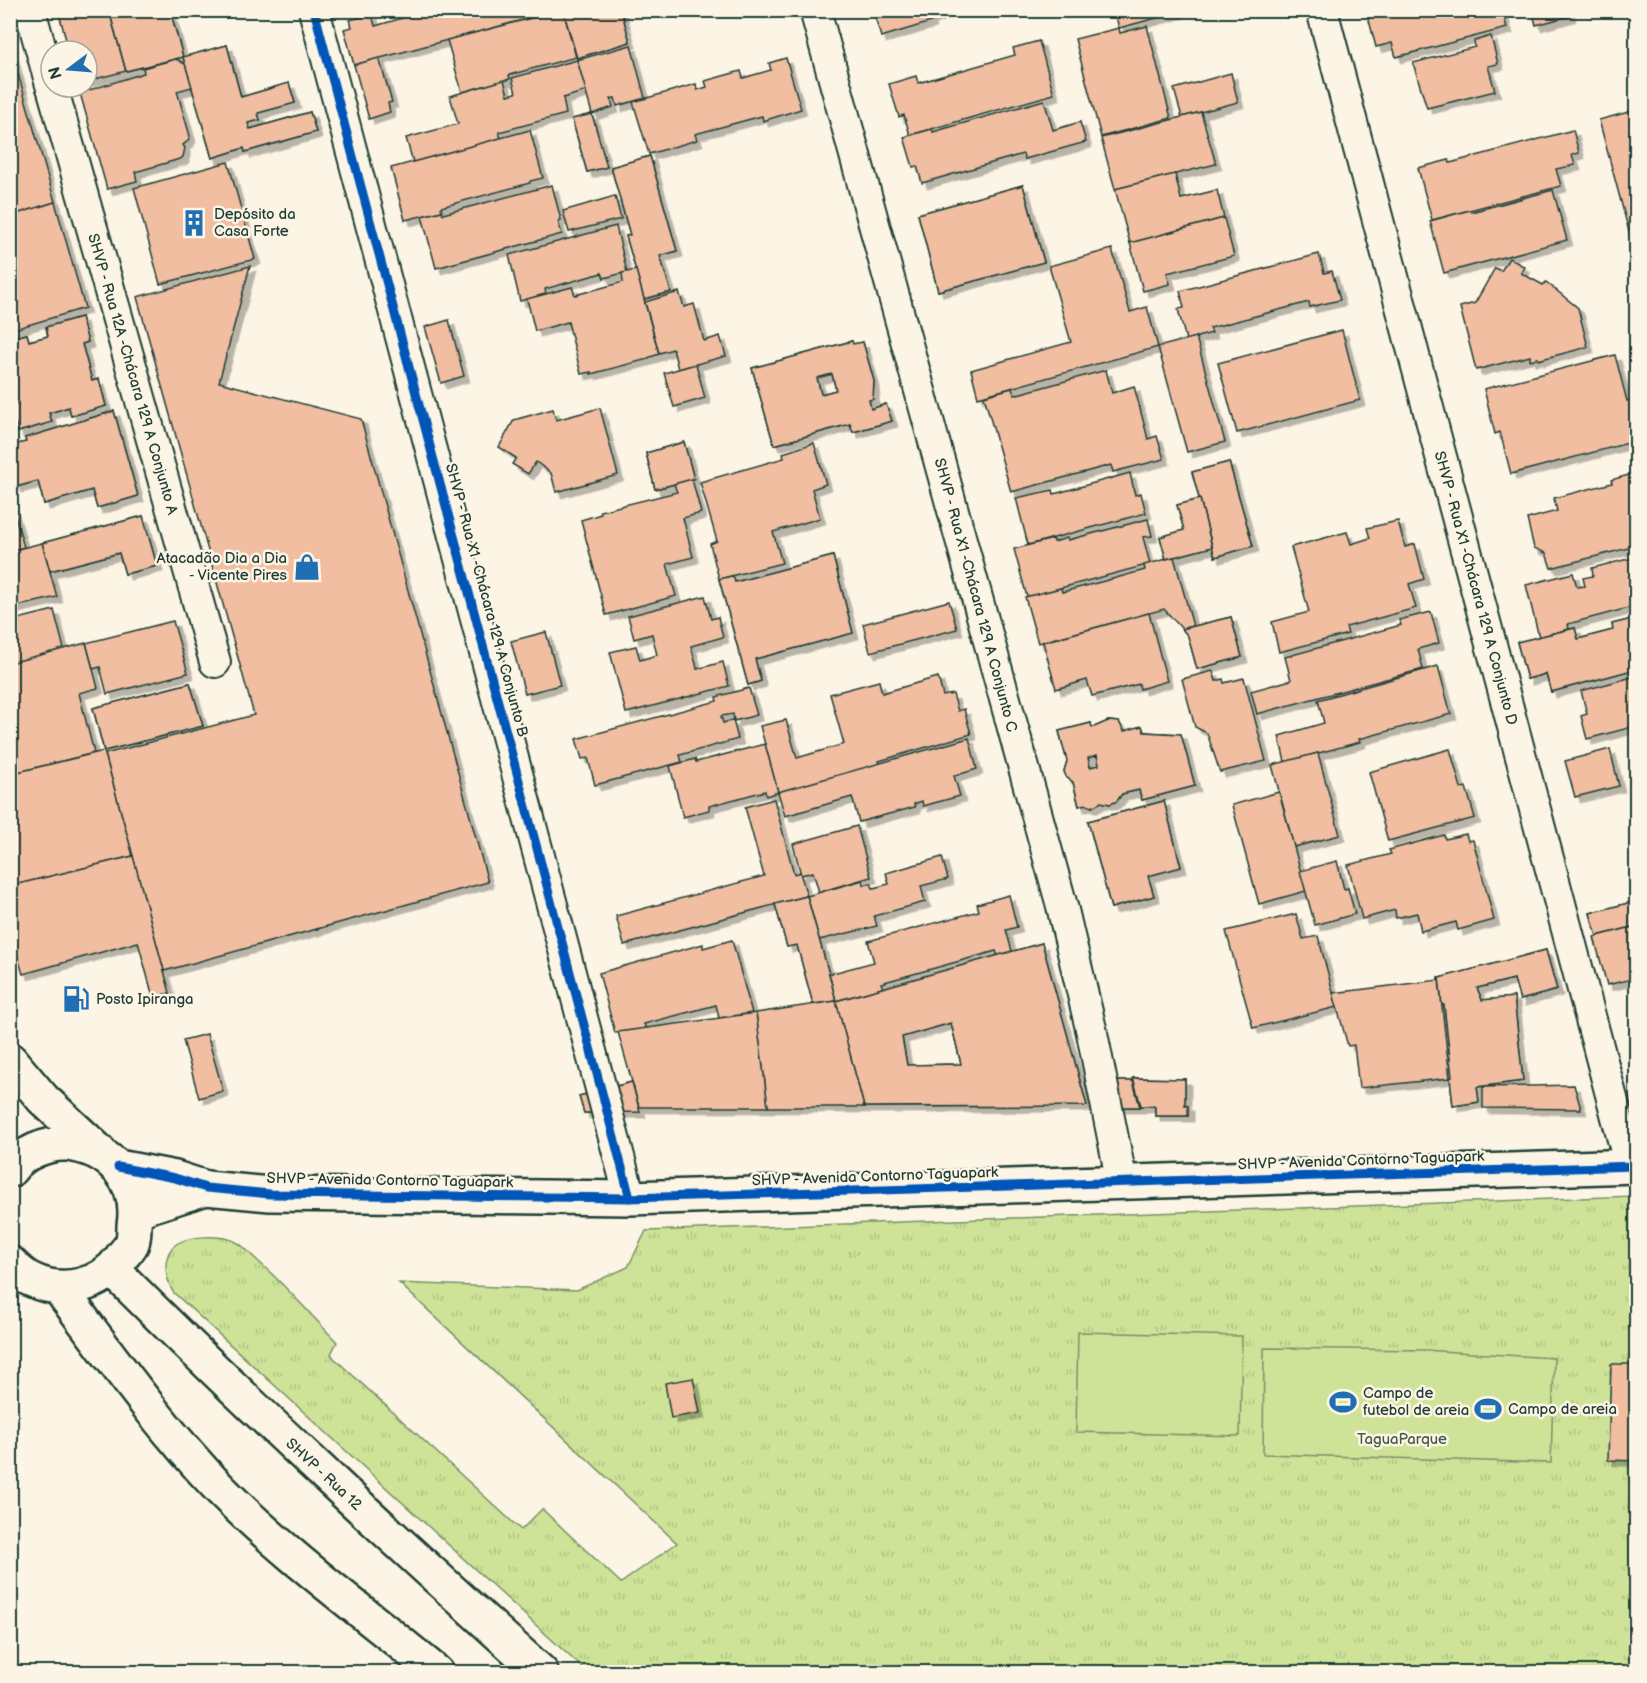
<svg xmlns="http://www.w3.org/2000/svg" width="1647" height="1683" font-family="'Balsamiq Sans',sans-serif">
<defs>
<pattern id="park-tufts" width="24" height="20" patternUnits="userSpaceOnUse" patternTransform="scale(1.5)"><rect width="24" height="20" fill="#cee398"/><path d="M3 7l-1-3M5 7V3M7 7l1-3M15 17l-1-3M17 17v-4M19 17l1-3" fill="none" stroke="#b0c484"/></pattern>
<filter id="shadow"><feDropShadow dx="5.5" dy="5.5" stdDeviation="0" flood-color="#0004"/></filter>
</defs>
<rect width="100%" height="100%" fill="#fcf5e5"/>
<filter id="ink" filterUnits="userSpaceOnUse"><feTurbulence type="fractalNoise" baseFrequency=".0167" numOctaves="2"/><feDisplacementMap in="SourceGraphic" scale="12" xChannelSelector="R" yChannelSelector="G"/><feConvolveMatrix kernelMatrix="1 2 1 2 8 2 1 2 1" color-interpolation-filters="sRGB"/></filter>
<g filter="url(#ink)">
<path fill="url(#park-tufts)" stroke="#769066" stroke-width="1.5" d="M1636,1196V1672H587L173,1292C166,1279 162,1261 172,1248C184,1234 224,1234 238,1243C246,1248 252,1256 259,1262C287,1287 311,1315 337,1342L331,1354L334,1358L521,1530L542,1509L621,1583L677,1543L399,1283L577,1290L628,1267L646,1231Z"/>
<g fill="#cee398" stroke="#769066" stroke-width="1.5">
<polygon points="1078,1332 1242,1336 1240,1436 1076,1432"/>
<polygon points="1264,1348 1424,1350 1554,1358 1551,1463 1263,1454"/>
</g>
<g fill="#f1bea2" stroke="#1f3d34" stroke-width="1.5" fill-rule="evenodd" filter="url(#shadow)">
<polygon points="58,10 109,10 126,71 87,81 87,51 69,51"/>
<polygon points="109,10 170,10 183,57 126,71"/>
<polygon points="109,10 170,10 183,57 126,71"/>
<polygon points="430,10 560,10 354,65 344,29 352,27 350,20 372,14 375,26"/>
<polygon points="563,10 576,57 509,75 510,79 462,92 447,40"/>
<polygon points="563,10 621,10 630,42 577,58"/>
<polygon points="563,10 621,10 630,42 577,58"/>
<polygon points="873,10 949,10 930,19 931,22 881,37"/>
<polygon points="1114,10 1178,10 1179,12 1119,28"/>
<polygon points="1375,10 1502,10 1507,28 1396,57 1392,43 1376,47 1367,13"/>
<polygon points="1532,10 1569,10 1570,16 1536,25"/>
<polygon points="1147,26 1171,118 1101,137 1075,39 1119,28 1120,33"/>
<polygon points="1491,36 1498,64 1488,66 1495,91 1427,108 1413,63 1475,47 1474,41"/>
<polygon points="1039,41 1054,94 910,135 904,115 899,117 889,84 916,76 918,83 1015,55 1013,48"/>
<polygon points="227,45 241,97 289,83 295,103 258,113 260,120 248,123 250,129 310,112 316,132 245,152 244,148 212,158 183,57"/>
<polygon points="227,45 241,97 289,83 295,103 258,113 260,120 248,123 250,129 310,112 316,132 245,152 244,148 212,158 183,57"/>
<polygon points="631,45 645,98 617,106 615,98 611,99 613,107 592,114 577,60"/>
<polygon points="10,46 55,202 10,216"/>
<polygon points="379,58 392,102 388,103 390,112 369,119 354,65"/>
<polygon points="786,58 801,109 763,121 762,116 695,134 697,140 649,154 633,102 696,84 697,90 707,87 705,81 741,71 743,78 771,70 769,63"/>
<polygon points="176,59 185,64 192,87 177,91 190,136 188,141 183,145 185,148 183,157 180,159 135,172 137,181 107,189 80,93 144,73 143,68"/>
<polygon points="577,60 586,91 563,98 566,114 499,132 501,138 413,162 406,138 458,124 450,96 504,80 508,95 516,93 512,78"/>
<polygon points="1231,73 1238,102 1182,117 1174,89"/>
<polygon points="1044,100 1053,130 1080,122 1086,142 1025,159 1023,154 922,183 917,166 913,167 904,137 932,129 933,132"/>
<polygon points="1636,110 1636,222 1627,224 1599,120"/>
<polygon points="1201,112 1216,164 1115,189 1101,138"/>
<polygon points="592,114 607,167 587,172 572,119"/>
<polygon points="592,114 607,167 587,172 572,119"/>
<polygon points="530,130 543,178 530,181 530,183 441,207 442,211 405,220 391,168"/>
<polygon points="1573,130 1579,153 1572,155 1575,165 1556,169 1561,186 1432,220 1418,168 1449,160 1450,163"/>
<polygon points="650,156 677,251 660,256 671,292 644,299 626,236 630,235 611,167"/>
<polygon points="650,156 677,251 660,256 671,292 644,299 626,236 630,235 611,167"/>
<polygon points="228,162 255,259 160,284 134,188"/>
<polygon points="1175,174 1181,199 1217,190 1224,218 1130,243 1115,189"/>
<polygon points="552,185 561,220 558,221 562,234 436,268 422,216 442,211 443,214"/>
<polygon points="1023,185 1044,262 938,291 918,214"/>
<polygon points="1023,185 1044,262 938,291 918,214"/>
<polygon points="1553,190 1567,240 1444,273 1430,221 1470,210 1471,212"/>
<polygon points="615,196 621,219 569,232 563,211"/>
<polygon points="55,202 85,308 11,330 10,216"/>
<polygon points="1224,218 1234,256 1167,273 1170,284 1143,291 1130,243"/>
<polygon points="1636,222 1636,260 1627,224"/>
<polygon points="616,226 627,272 604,278 602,273 545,289 546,294 520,301 509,255"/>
<polygon points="1112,249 1130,312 1147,307 1158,347 978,397 971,370 1071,342 1049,266"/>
<polygon points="1319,254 1324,273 1332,271 1340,300 1310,307 1309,302 1210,328 1212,333 1186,340 1178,309 1184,308 1180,291"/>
<polygon points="1509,258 1525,267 1521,273 1543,285 1546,282 1578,308 1588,347 1538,360 1538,358 1530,360 1530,356 1476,370 1460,307 1475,303 1495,268 1501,271"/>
<polygon points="250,266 219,382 361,419 488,882 164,971 105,754 254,715 137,297"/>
<polygon points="636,270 659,354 648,358 648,359 591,374 591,372 581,374 568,322 535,331 527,299 572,287 575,295 623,282 622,273"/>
<polygon points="679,292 684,307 694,304 704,341 720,336 726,356 678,369 673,349 659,353 645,302"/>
<polygon points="81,317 88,342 82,344 92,381 99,379 106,406 71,416 69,407 49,413 52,422 18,432 10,406 16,404 10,384 10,338 27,334 29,341 48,336 46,327"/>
<polygon points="81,317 88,342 82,344 92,381 99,379 106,406 71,416 69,407 49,413 52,422 18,432 10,406 16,404 10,384 10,338 27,334 29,341 48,336 46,327"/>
<polygon points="449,320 464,376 441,383 425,327"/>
<polygon points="1342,330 1360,400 1237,433 1218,363"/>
<polygon points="1196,337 1225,442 1187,452 1158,347"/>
<path d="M852,341L853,344L863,342L874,381L873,399L869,400L871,409L886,404L892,421L853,432L850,424L774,445L752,368ZM832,374L836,390L821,394L817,378Z"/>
<path d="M852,341L853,344L863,342L874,381L873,399L869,400L871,409L886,404L892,421L853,432L850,424L774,445L752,368ZM832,374L836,390L821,394L817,378Z"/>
<polygon points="1615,355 1627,401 1636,398 1636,441 1511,474 1500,432 1495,434 1484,389"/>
<polygon points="696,364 705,398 674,407 664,373"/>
<polygon points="1106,370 1112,393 1134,386 1148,439 1157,436 1164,459 1113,472 1111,465 1011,492 984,396 1012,388 1014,395"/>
<polygon points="600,408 618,475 556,492 551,473 536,462 528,474 512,464 516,458 499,447 514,420 553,409 556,420"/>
<polygon points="114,411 138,496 97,508 92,490 44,504 38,481 16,487 10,467 10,446 26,442 25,438"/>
<polygon points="114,411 138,496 97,508 92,490 44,504 38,481 16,487 10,467 10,446 26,442 25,438"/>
<polygon points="684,442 694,479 655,489 646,453"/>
<polygon points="684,442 694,479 655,489 646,453"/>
<polygon points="814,443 826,484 812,489 820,518 773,532 782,563 719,579 710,544 717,541 700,482 784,458 783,453"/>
<polygon points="1229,462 1253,546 1215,557 1192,472"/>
<polygon points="1229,462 1253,546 1215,557 1192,472"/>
<polygon points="1130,473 1135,495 1141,493 1146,513 1028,545 1016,498 1053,490 1054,494"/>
<polygon points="1636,473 1636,546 1551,568 1546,553 1534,548 1527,519 1557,511 1554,498 1612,483 1611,480"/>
<polygon points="692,479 701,513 683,518 693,557 667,564 676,596 606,615 581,520 601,514 600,511 677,492 674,484"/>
<polygon points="10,499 24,547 10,551"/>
<polygon points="1200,499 1212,547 1166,559 1160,537 1184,530 1177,505"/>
<polygon points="1200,499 1212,547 1166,559 1160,537 1184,530 1177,505"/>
<polygon points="143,516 157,566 125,574 119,553 50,571 42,543"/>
<polygon points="143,516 157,566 125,574 119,553 50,571 42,543"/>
<polygon points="1148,519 1152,536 1143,537 1150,564 1027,597 1014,549 1053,539 1054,542 1067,538 1068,540"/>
<polygon points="1398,521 1405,547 1415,544 1424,579 1409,584 1416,608 1346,627 1348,634 1279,652 1272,622 1309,612 1291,547 1347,532 1351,544 1370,538 1367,528"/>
<polygon points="42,543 57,597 10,608 10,551"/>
<polygon points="833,556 853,633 755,659 761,681 748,685 719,579 733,576 735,582"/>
<polygon points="833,556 853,633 755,659 761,681 748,685 719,579 733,576 735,582"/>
<polygon points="1174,557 1193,626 1182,629 1164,609 1038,643 1025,597 1061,588 1062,592 1116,578 1145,570 1144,565"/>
<polygon points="1636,557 1636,606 1568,624 1569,629 1539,637 1526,585 1573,573 1577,587 1585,586 1583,578 1593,576 1592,568"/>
<polygon points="705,596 711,619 718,617 723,637 691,646 696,664 697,669 723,662 729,686 626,713 610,652 636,646 640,660 657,655 652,634 634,639 628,616"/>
<polygon points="949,601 957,629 870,652 863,624"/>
<polygon points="54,610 64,649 10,663 10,621"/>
<polygon points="1431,612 1439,643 1418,649 1423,669 1257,714 1251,691 1291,680 1285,657 1401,625 1399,620"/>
<polygon points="1149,613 1167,681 1140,689 1139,684 1092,696 1087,680 1056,689 1043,642"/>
<polygon points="1231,617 1242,657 1197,669 1188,636 1182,629"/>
<polygon points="1231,617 1242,657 1197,669 1188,636 1182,629"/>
<polygon points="1636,618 1636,669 1551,692 1546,674 1527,679 1517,642 1575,628 1578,639 1613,630 1612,624"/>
<polygon points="1636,618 1636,669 1551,692 1546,674 1527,679 1517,642 1575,628 1578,639 1613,630 1612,624"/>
<polygon points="173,621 188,673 107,694 100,667 93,669 86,643"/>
<polygon points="546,632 560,685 525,694 511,641"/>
<polygon points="86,643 98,688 79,693 94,753 10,774 10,663"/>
<polygon points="1438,666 1451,714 1359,739 1360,742 1285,762 1279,736 1324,723 1318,700"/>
<polygon points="1213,671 1216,681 1223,679 1224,683 1244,678 1266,761 1220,772 1207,733 1195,727 1182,679"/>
<polygon points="1636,676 1636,726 1587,739 1581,716 1587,714 1581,691"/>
<polygon points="938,677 943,696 953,694 958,711 964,709 971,734 879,761 880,764 778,792 760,726 786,720 797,758 844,744 830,694 879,681 882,693"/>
<polygon points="190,683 203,726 104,751 93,708"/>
<polygon points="190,683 203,726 104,751 93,708"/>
<polygon points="749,688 757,715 734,721 733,714 721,716 723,723 733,720 738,739 680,755 682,762 595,785 588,758 582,759 576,739 717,701 716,697"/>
<path d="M1108,721L1119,722L1124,731L1142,726L1144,732L1181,734L1195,786L1142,800L1139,790L1122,794L1117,801L1110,804L1101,802L1092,807L1085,804L1079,806L1073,782L1066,777L1064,771L1067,761L1059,731L1091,723L1092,728ZM1097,755L1099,765L1090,767L1088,758Z"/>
<path d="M1108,721L1119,722L1124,731L1142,726L1144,732L1181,734L1195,786L1142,800L1139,790L1122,794L1117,801L1110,804L1101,802L1092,807L1085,804L1079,806L1073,782L1066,777L1064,771L1067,761L1059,731L1091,723L1092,728ZM1097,755L1099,765L1090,767L1088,758Z"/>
<polygon points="969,738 977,769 954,776 960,796 923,806 922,801 914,804 915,807 859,822 852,797 785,816 778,792"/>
<polygon points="765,744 778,792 766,796 765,791 709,806 709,810 683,817 670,766 695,759 696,762"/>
<polygon points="1450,749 1461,788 1466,787 1475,818 1388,841 1369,772"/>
<polygon points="1610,749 1619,786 1575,797 1565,761"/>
<polygon points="104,751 133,856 10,886 10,774"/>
<polygon points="1318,753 1340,835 1294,847 1272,765"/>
<polygon points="1279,792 1306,891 1259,904 1232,805"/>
<polygon points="774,799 794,874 800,872 807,896 624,945 616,916 764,876 745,807"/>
<polygon points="1164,801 1181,867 1148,876 1154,896 1111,908 1088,821"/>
<polygon points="1164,801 1181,867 1148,876 1154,896 1111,908 1088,821"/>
<polygon points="857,826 871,877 819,892 813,872 801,875 793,844"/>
<polygon points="1466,834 1468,841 1473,840 1494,920 1458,930 1456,922 1421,931 1417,913 1396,918 1395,910 1362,919 1348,865 1391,854 1389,850 1444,835 1445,839"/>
<polygon points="133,856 170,993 153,997 138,942 23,974 10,931 10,886"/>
<polygon points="942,857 948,879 921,886 925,902 874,916 877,926 819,940 807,896 863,880 864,885 871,883 873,888 889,884 886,873"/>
<polygon points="1337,861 1344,889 1348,888 1355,914 1315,925 1300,871"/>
<polygon points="1009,895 1017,927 1006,930 1012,951 998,956 996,951 881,983 883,988 836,1001 829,974 874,962 868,941 979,911 977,904"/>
<polygon points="807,896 829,974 836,1001 813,1004 797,945 787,947 775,904"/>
<polygon points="807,896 829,974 836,1001 813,1004 797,945 787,947 775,904"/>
<polygon points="1636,901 1636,926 1597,936 1590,913"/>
<polygon points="1636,901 1636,926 1597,936 1590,913"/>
<polygon points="1296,914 1303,939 1318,936 1337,1007 1253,1028 1226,931"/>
<polygon points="1636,926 1636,978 1607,985 1594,937"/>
<polygon points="732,940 752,1013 719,1018 716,1005 644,1024 646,1029 615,1033 599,973 703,944 703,948"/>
<path d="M1042,943L1087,1106L864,1107L836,1001ZM951,1023L961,1064L907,1065L902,1037Z"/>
<path d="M1042,943L1087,1106L864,1107L836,1001ZM951,1023L961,1064L907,1065L902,1037Z"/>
<polygon points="1546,950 1557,990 1520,1000 1514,979 1477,988 1482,1000 1514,997 1523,1081 1477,1087 1479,1102 1453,1106 1450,1078 1452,1077 1444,1005 1442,1005 1439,978"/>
<polygon points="1546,950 1557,990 1520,1000 1514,979 1477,988 1482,1000 1514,997 1523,1081 1477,1087 1479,1102 1453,1106 1450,1078 1452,1077 1444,1005 1442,1005 1439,978"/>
<polygon points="1439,980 1450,1078 1359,1088 1354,1045 1348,1046 1333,993"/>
<polygon points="836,1001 864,1107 768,1107 756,1013"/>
<polygon points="756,1013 768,1107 639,1107 618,1032"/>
<polygon points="207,1034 223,1091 199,1098 183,1040"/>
<polygon points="1133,1078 1185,1079 1185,1106 1188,1106 1188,1116 1155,1116 1155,1106 1141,1106"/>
<polygon points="1133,1078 1185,1079 1185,1106 1188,1106 1188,1116 1155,1116 1155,1106 1141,1106"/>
<polygon points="1085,1081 1133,1081 1140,1107 1093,1107"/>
<polygon points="1085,1081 1133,1081 1140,1107 1093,1107"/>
<polygon points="632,1082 640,1112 584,1113 579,1096"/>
<polygon points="632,1082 640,1112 584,1113 579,1096"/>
<polygon points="1574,1085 1581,1109 1483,1108 1483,1087"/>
<polygon points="1611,1364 1636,1364 1636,1461 1608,1460"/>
<polygon points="693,1378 700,1413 671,1418 665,1383"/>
</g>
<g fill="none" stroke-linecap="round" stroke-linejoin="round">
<defs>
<g id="minor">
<polyline points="30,10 51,85"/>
<polyline points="314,10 630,1198"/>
<polyline points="815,10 1062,906 1092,1033 1122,1183"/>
<polyline points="1322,10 1630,1166"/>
<polyline points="52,87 215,662"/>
</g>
<g id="tertiary">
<polyline points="10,1060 43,1099 99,1151"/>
<polyline points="118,1167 175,1178 206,1188 270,1194 630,1198 1636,1166"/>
<path d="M10,1170C22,1153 47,1143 67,1144C109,1148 141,1181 134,1225C134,1230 134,1238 132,1243C130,1248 124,1253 121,1258C101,1286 63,1295 32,1280C24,1277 16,1269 10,1263"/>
<polyline points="137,1210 206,1188"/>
<path d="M113,1270C252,1409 396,1541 541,1672"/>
<path d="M59,1288C111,1357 161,1428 221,1490C287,1557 364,1612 436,1672"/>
</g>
</defs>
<use href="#minor" stroke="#1f3d34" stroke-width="34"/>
<use href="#tertiary" stroke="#1f3d34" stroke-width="38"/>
<use href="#minor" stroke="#fcf5e5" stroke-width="30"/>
<use href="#tertiary" stroke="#fcf5e5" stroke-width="33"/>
<defs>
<g id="cycleway">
<polyline points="314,10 630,1198"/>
<polyline points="118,1167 175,1178 206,1188 270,1194 630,1198 1636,1166"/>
</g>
</defs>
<use href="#cycleway" stroke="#fcf5e5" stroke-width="13"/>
<use href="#cycleway" stroke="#0057b8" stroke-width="9"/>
</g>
</g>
<defs>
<symbol id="building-bare" viewBox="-9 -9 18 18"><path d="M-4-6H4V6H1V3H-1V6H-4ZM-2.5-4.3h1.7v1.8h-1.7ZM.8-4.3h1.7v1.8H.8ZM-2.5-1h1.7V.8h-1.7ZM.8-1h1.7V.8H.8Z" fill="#1f6fb2" stroke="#fcf5e5" stroke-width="2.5" paint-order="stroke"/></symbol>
<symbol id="shop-bare" viewBox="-9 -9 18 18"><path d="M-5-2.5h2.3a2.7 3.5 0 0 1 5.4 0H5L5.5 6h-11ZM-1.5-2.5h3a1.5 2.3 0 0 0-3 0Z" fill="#1f6fb2" stroke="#fcf5e5" stroke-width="2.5" paint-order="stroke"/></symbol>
<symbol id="fuel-bare" viewBox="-9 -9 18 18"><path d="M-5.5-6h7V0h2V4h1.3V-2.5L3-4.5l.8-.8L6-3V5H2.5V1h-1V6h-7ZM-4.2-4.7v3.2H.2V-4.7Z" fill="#1f6fb2" stroke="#fcf5e5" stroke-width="2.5" paint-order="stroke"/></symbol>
<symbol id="stadium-bare" viewBox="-9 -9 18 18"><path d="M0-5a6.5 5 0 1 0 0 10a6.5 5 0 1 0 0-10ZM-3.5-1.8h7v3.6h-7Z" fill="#1f6fb2" stroke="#fcf5e5" stroke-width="2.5" paint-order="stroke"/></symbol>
</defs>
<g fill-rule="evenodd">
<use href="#building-bare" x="175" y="204" width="38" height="38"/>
<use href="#shop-bare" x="288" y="548" width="38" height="38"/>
<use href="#fuel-bare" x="57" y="980" width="38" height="38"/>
<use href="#stadium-bare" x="1324" y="1383" width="38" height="38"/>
<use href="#stadium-bare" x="1469" y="1390" width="38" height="38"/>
</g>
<g text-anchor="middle" stroke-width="5" stroke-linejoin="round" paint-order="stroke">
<g font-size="15" fill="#1f3d34" stroke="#fcf5e5" text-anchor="start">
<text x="214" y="219">Depósito da<tspan x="214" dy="17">Casa Forte</tspan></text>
<text x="287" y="563" text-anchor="end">Atacadão Dia a Dia<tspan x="287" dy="17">- Vicente Pires</tspan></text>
<text x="96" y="1004">Posto Ipiranga</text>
<text x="1363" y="1398">Campo de<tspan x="1363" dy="17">futebol de areia</tspan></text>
<text x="1508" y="1414">Campo de areia</text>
</g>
<g font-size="15" fill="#1f3d34" stroke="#fcf5e5">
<text transform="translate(133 374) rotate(74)" y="5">SHVP - Rua 12A -Chácara 129 A Conjunto A</text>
<text transform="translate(1476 588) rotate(75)" y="5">SHVP - Rua X1 -Chácara 129 A Conjunto D</text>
<text transform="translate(976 595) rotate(75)" y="5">SHVP - Rua X1 -Chácara 129 A Conjunto C</text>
<text transform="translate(487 600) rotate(75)" y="5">SHVP - Rua X1 -Chácara 129 A Conjunto B</text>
<text transform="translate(1361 1160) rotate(-2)" y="5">SHVP - Avenida Contorno Taguapark</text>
<text transform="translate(875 1176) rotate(-2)" y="5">SHVP - Avenida Contorno Taguapark</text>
<text transform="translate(390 1180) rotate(1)" y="5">SHVP - Avenida Contorno Taguapark</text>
<text transform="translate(324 1474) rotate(43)" y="5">SHVP - Rua 12</text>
</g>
<g font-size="15" fill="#425e48" stroke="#fcf5e5">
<text x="1402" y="1444">TaguaParque</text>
</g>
</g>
<rect width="1647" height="1683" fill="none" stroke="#fcf5e5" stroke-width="36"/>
<rect x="18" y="18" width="1611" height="1647" fill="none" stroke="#1f3d34" stroke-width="2" filter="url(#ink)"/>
<g transform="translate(69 69) rotate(254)"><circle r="28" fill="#fcf5e5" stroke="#a4ab9e" stroke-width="1.5"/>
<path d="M0-4.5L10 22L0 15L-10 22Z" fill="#1f6fb2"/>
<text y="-9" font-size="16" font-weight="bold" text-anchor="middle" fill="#1f3d34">N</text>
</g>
</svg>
